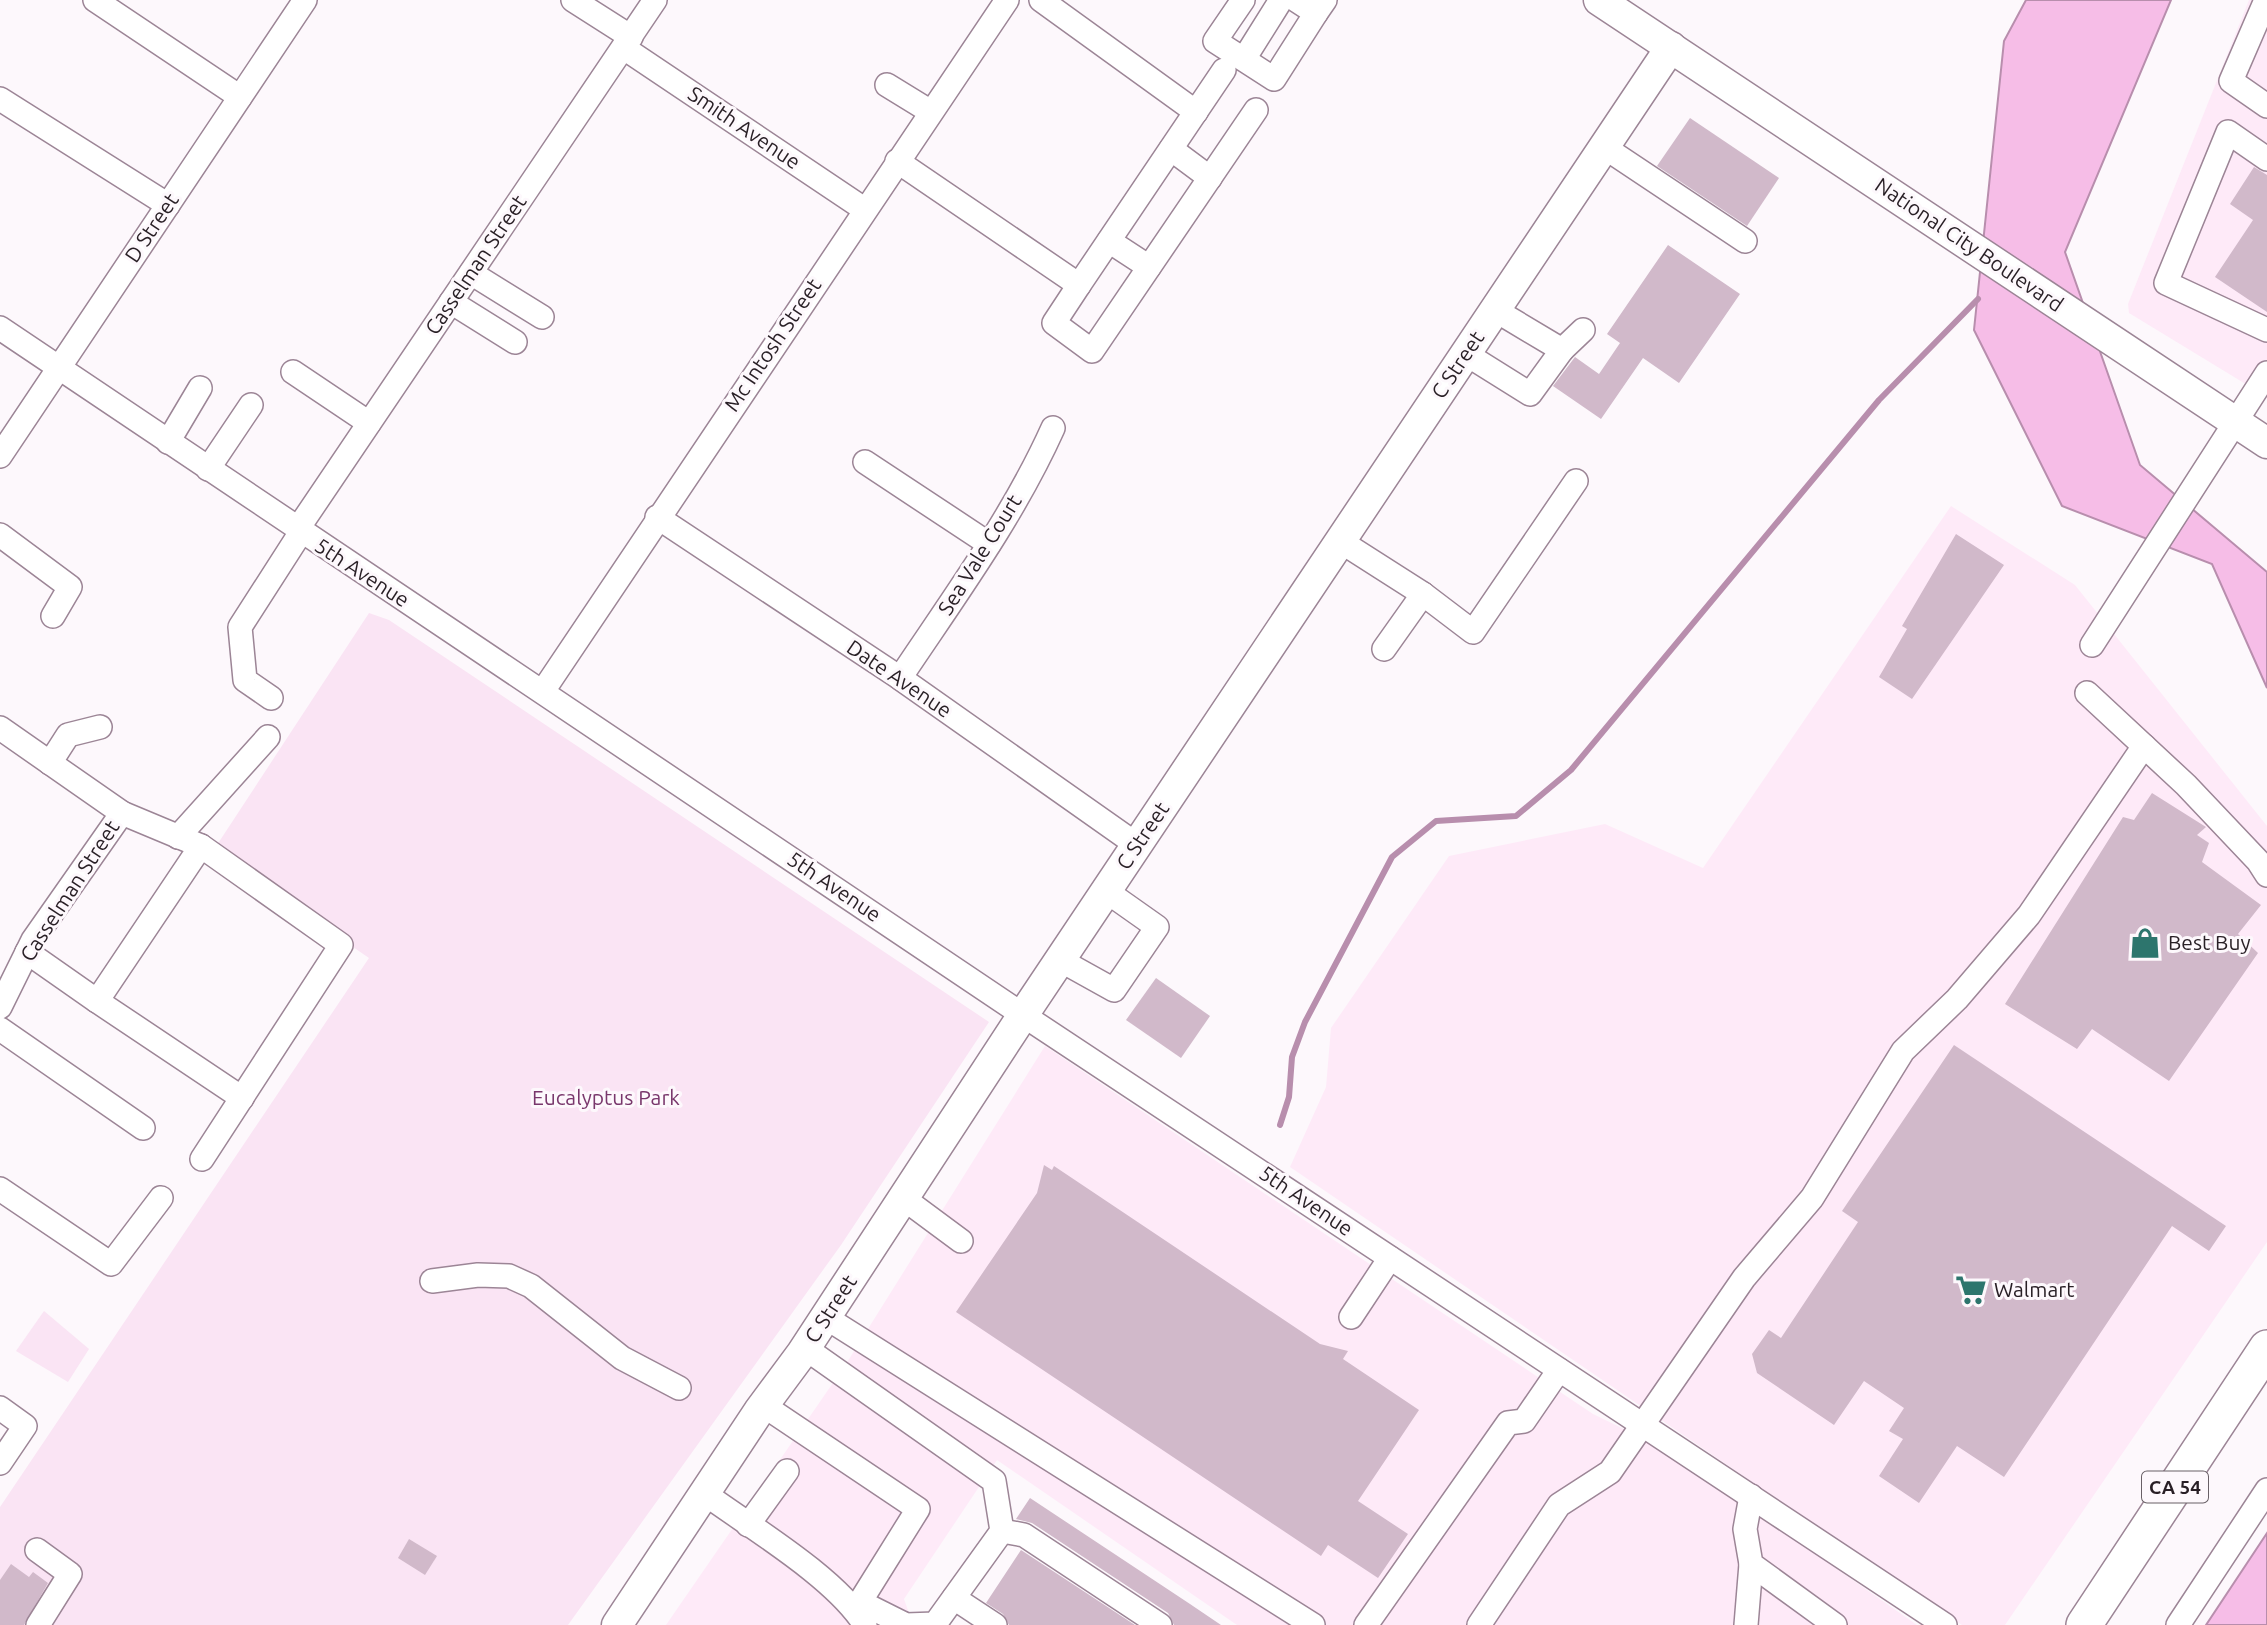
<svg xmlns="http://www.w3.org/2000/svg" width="2267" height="1625" font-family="Ubuntu,sans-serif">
<rect width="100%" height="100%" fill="#fdf8fc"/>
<g fill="#feeaf8">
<polygon points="2249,0 2267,0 2267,397 2129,313 2128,304"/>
<polygon points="1951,506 2075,585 2267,826 2267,1242 2005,1625 1962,1625 1290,1167 1326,1087 1331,1028 1449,856 1605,824 1703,868"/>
<polygon points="1045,1046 1593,1414 1667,1450 1917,1625 1237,1625 997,1460 904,1599 913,1625 666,1625 846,1364"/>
</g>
<g fill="#fae4f4">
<polygon points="369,613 389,620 989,1022 841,1245 568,1625 0,1625 0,1507 369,958 213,851"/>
<polygon points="44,1311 89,1349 68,1382 16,1351"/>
</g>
<g fill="#f6bde7" stroke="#b88ead" stroke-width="2">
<polygon points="2026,0 2171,0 2065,252 2140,465 2267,572 2267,688 2212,564 2062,506 1974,330 2004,41"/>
<polygon points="2267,1533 2267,1625 2206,1625"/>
</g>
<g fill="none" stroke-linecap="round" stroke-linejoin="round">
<polyline stroke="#b88ead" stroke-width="6" points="1280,1125 1289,1097 1292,1057 1305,1022 1392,857 1436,821 1516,816 1571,770 1879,400 1978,299"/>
</g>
<g fill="#d1b9ca">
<polygon points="1690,118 1779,178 1747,226 1657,166"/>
<polygon points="2254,167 2267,175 2267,312 2215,277 2253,220 2230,204"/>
<polygon points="1668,245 1740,294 1679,383 1643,358 1601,419 1553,386 1575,357 1599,374 1620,343 1607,334"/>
<polygon points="1956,534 2004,565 1912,699 1879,677 1907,629 1902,626"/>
<polygon points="2152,793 2206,827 2197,835 2209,843 2202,862 2261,905 2238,934 2258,953 2169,1081 2092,1029 2077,1049 2005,1004 2123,817 2134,820"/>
<polygon points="1156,978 1210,1016 1181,1058 1126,1020"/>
<polygon points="1954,1045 2226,1226 2209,1251 2172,1226 2004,1477 1957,1446 1919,1503 1879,1476 1903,1439 1889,1431 1904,1408 1864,1381 1834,1425 1757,1373 1752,1354 1769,1330 1781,1338 1858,1222 1842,1211"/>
<polygon points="1044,1165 1052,1170 1054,1166 1320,1344 1348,1351 1343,1359 1419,1410 1358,1501 1408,1534 1378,1578 1328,1545 1321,1556 956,1312 1037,1193"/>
<polygon points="1030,1498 1190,1604 1221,1625 1174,1625 1168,1613 1032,1523 1016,1519"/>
<polygon points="409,1539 437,1556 425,1575 398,1558"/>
<polygon points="1021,1550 1135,1625 1009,1625 1003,1614 986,1603"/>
<polygon points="11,1564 29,1577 33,1572 48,1583 24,1625 0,1625 0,1580"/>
</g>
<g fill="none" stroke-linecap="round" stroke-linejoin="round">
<defs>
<g id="minor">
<polyline points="95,0 240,97"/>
<polyline points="573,0 631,37"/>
<polyline points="1041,0 1196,112"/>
<polyline points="1243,0 1215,41 1274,79 1316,13"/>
<polyline points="1296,0 1316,13 1325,0"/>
<polyline points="2266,0 2231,81 2267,106"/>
<polyline points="624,48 864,209"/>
<polyline points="1244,59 1281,0"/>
<polyline points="887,85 931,112"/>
<polyline points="0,99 168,205"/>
<polyline points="1604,147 1745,241"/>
<polyline points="1171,149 1210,178"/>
<polyline points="2267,159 2228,132 2166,283 2267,330"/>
<polyline points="897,161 1079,285 1054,323 1092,351 1256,110"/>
<polyline points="1109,241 1149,267"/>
<polyline points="471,273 542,317"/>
<polyline points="1079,285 1224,70"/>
<polyline points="451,302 515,342"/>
<polyline points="0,328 1023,1015 1945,1625"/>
<polyline points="1562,350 1583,330"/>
<polyline points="1466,354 1530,394 1562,350 1495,310"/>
<polyline points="293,372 369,423"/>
<polyline points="168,442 200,388"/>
<polyline points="0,456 305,0"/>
<polyline points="865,462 989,544"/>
<polyline points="208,469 251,405"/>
<polyline points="657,517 900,678 1137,845"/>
<polyline points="297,530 655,0"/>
<polyline points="0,535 70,587 53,616"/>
<polyline points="1340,541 1423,594 1473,632 1576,481"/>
<polyline points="2092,645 2267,373"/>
<polyline points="1384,649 1423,594"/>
<path d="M900,678C954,597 1013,517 1053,428"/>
<polyline points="543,691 1007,0"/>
<polyline points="2087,693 2186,785 2258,861 2267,875"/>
<polyline points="271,698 245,680 240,627 301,532"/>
<polyline points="0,728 122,813 201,846 341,945 202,1159"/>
<polyline points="50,763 68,735 100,727"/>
<polyline points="178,837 268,737"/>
<polyline points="27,952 97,1001 201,846"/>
<polyline points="1060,960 1114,990 1157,927 1106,891"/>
<polyline points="97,1001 242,1098"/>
<polyline points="0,1007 33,940 122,813"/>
<polyline points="0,1029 143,1128"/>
<polyline points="0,1189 111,1264 161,1198"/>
<polyline points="903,1198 961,1241"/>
<polyline points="432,1281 478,1275 509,1276 531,1286 622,1358 679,1388"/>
<polyline points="825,1317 1313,1625"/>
<polyline points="1351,1317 1390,1258"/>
<polyline points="805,1348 994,1481 1002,1531 935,1624 906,1625 860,1602"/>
<polyline points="763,1405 918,1509 855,1610"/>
<polyline points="0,1408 25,1426 0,1463"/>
<path d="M704,1493C752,1528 835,1577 865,1625"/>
<polyline points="1751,1496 1745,1529 1751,1564 1835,1625"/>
<polyline points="748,1525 787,1471"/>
<polyline points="1002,1531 1024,1535 1160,1625"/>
<polyline points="37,1550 70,1574 38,1625"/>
<polyline points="954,1598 995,1625"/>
<polyline points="1366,1625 1508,1423 1524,1421 1559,1370"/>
<polyline points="1479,1625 1559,1505 1610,1472 1744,1278 1812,1198 1903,1051 1957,999 2029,915 2144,746"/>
<polyline points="1746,1625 1751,1564"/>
<polyline points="2178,1625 2267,1490"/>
</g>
<g id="major">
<polyline points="1599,0 2267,443"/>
<polyline points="617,1625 759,1411 802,1353 1023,1015 1671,47"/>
</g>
<polyline id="highway" points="2084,1625 2267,1348"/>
</defs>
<use href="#minor" stroke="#9c8596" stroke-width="26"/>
<use href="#major" stroke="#9c8596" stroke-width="33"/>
<use href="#highway" stroke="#9c8596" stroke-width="38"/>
<use href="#minor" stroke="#fff" stroke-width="23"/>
<use href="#major" stroke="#fff" stroke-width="30"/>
<use href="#highway" stroke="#fff" stroke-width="35"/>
</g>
<defs>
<symbol id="shop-bare" viewBox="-9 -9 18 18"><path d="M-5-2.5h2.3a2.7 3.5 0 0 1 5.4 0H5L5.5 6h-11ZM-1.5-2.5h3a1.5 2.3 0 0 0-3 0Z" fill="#2d756d" stroke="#fdf8fc" stroke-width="2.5" paint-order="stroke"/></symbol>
<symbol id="supermarket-bare" viewBox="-9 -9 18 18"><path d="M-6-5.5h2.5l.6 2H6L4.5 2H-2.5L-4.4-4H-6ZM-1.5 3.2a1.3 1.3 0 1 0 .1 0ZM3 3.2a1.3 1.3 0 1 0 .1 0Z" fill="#2d756d" stroke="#fdf8fc" stroke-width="2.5" paint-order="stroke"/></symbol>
</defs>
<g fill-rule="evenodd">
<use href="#shop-bare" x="2123" y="921" width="44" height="44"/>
<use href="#supermarket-bare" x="1949" y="1268" width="44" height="44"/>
</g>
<g text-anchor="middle" stroke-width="6" stroke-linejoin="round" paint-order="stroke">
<rect fill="#fdf8fc" stroke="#686066" stroke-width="2" x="2142" y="1471.5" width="66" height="31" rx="5"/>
<g font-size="19" font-weight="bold" fill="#281f25">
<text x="2175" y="1494">CA 54</text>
</g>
<g font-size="21" fill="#281f25" stroke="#fdf8fc">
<text transform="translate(744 128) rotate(34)" y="7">Smith Avenue</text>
<text transform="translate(152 228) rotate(-56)" y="7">D Street</text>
<text transform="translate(1969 245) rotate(34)" y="7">National City Boulevard</text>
<text transform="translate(476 265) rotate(-56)" y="7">Casselman Street</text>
<text transform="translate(773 345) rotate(-56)" y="7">Mc Intosh Street</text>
<text transform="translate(1458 365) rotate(-56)" y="7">C Street</text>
<text transform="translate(980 555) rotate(-58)" y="7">Sea Vale Court</text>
<text transform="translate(362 573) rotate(33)" y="7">5th Avenue</text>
<text transform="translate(899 679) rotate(34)" y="7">Date Avenue</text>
<text transform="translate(1143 836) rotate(-56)" y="7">C Street</text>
<text transform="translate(834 887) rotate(34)" y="7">5th Avenue</text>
<text transform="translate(70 891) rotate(-57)" y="7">Casselman Street</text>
<text transform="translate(1306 1201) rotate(34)" y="7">5th Avenue</text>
<text transform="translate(831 1309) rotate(-57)" y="7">C Street</text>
</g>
<g font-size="21" fill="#281f25" stroke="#fdf8fc" text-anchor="start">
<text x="2168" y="950">Best Buy</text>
<text x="1994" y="1297">Walmart</text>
</g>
<g font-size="21" fill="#79376c" stroke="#fdf8fc">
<text x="606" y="1105">Eucalyptus Park</text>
</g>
</g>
</svg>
